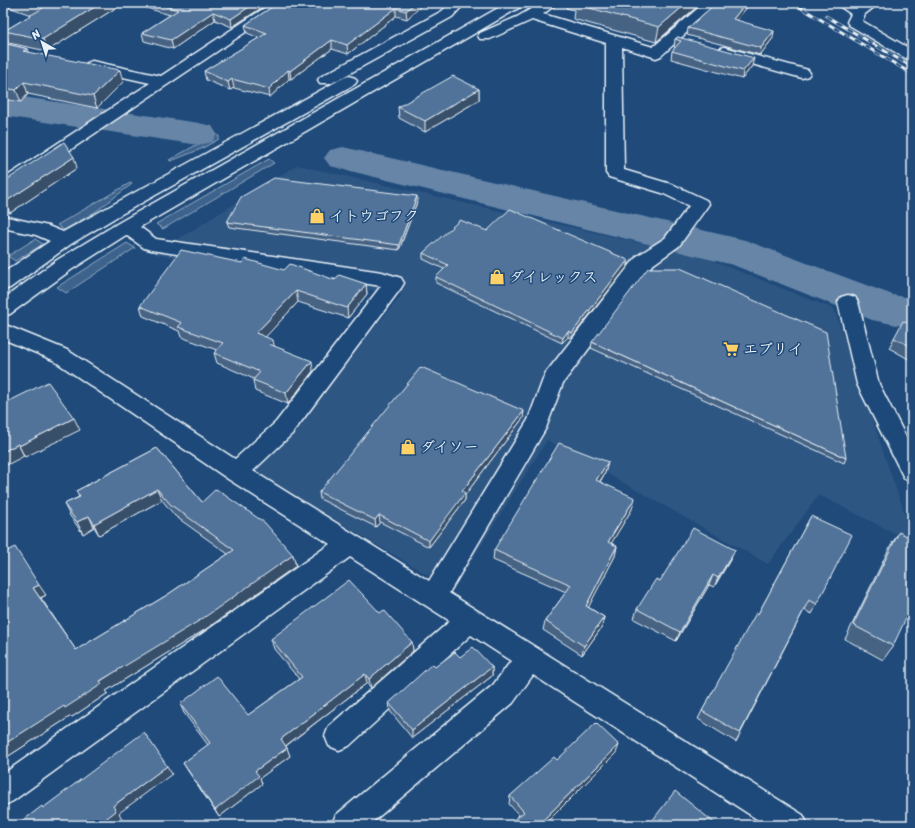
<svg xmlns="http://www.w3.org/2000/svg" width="915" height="828" font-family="Sriracha,'Klee One',sans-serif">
<rect width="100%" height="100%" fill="#1f4a7a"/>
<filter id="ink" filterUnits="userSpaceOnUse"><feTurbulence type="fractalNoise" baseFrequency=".025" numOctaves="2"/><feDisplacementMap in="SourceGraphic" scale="8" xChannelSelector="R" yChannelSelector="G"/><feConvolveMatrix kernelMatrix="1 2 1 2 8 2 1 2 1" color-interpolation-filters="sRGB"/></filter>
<g filter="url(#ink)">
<polygon fill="#2e5683" points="297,165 706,258 834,309 912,535 912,542 819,495 768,564 547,440 453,590 253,471 402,295 154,254"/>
<g fill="#3c628c" stroke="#92aac2">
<polygon points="216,134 219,136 219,139 201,149 171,161 169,160"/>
<polygon points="269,159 274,163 163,229 156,224"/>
<polygon points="130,183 132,184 95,212 64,230 57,225"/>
<polygon points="35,239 43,244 15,261 8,256"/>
<polygon points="127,243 135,248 66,293 57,287"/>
</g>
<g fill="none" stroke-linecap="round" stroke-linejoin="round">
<g fill="#6685a7" fill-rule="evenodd">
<polygon points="3,94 199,123 212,126 217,134 212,142 199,145 3,116"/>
<polygon points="343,147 745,240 893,295 912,298 912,328 872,320 733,265 330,166 324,158 330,150"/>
</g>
<defs>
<g id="minor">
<polygon points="272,3 289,3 9,191 3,192 3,179 150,83 87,69 84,66 87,63 92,61 161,76"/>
<polygon points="450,3 465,3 452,17 332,83 320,83 318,80 320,77 442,11"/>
<polygon points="507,3 524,3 522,6 140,227 156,239 382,272 401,278 404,283 401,288 292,434 253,471 429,581 528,420 545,374 637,256 665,238 689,206 662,193 609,177 606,173 606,43 532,20 490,39 480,39 478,36 480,33 517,17 541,3 558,3 543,14 653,47 704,3 719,3 661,56 656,58 622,47 624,170 674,185 706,200 709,204 679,246 651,266 563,383 546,428 449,593 803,815 808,825 766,825 533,675 513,703 369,825 331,825 336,815 493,685 511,661 471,635 349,746 339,750 329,746 325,736 329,726 450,621 350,557 13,801 3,806 3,774 330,544 228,479 53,360 3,339 3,324 67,350 235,459 276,422 381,286 151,250 144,248 126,235 71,270 10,314 3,316 3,299 57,260 120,222"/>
<polygon points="835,3 853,3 858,6 863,3 879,3 865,14 862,21 912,50 912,61 907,59 849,25 847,22 851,14"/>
<polygon points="724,47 808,70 810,73 808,76 802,78 719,55 716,52 719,49"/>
<polygon points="349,76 355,78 357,81 355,84 118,216 71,244 10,288 3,290 3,273 50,241 36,235 3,228 3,216 48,226 63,232 343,78"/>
<polygon points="848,295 855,297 858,302 879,384 912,449 912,480 904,478 857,384 838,302 841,297"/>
</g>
</defs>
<use href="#minor" stroke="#e8f1f8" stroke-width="3"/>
<use href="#minor" fill="#1f4a7a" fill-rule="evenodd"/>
<defs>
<g id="rail">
<polyline points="793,3 912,74"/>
<polyline points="826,16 912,67"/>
</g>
</defs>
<use href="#rail" stroke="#e8f1f8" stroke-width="3"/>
<use href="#rail" stroke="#1f4a7a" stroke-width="2" stroke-dasharray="6" stroke-linecap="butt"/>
</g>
<g fill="#466384" stroke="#e8f1f8">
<polygon points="3,3 122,3 122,4 47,51 9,43 4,31 31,15 3,5"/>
<polygon points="136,3 269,3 232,27 215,20 173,49 144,41 142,33 170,15 137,5"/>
<polygon points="278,3 424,3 407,19 396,16 348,54 332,49 291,79 289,79 270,97 234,88 230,90 206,80 204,71 259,38 247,33 245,25"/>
<polygon points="567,3 700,3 699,5 656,42 573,19 574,10 566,8"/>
<polygon points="716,3 748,3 748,6 736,20 773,38 760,55 687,35 688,28"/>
<polygon points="678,37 752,66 742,79 671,59 672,51 675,48 674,47 675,39"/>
<polygon points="3,43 28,49 29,53 123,82 97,108 28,94 21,102 3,99"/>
<polygon points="479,89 479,100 425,132 399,118 398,107"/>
<polygon points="77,168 10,213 3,210 3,182"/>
<polygon points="417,202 399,250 229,227 227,222"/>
<polygon points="487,231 628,260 628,266 571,338 568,337 562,343 436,283 436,277 444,269 423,259 423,253"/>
<polygon points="242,263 335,280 366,284 367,294 348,318 298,302 265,337 274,346 313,371 288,404 255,391 253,380 254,379 217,363 214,353 217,350 181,337 179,331 143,316 140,306"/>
<polygon points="912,325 912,361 889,348 894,338"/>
<polygon points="592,342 846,458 844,463 591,348"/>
<polygon points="523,418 465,495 465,500 429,547 380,522 376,527 320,499 319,492"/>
<polygon points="157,448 202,502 293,555 296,566 206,629 106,691 108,693 72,717 71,716 7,757 3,552 46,595 41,598 76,650 167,595 228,554 175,516 162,500 99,535 94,527 83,534 70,516 64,504 79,497 76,491"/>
<polygon points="608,462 605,473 600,482 632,509 611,543 617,546 615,556 588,607 604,617 602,627 582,655 543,630 545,621 566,592 493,560 494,550"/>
<polygon points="811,516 817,604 812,614 804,610 736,742 698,719 702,711 758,614"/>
<polygon points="899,532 893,646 883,660 845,639 890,547"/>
<polygon points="730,560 714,587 709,585 676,641 634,619 637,609 660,581"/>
<polygon points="380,613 412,642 413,651 371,688 367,683 286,746 290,756 260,778 262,784 219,817 188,771 183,763 208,745 184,713 180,704 248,715 299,679 274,649 271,639"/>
<polygon points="460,657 492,667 492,676 412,738 390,711 389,703 435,667"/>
<polygon points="616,753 544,825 508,825 519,815 509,804 510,796 557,760"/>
</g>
<g fill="#39506b" stroke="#e8f1f8">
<polygon points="101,3 122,3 122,4 47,51 43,39"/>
<polygon points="255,3 269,3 232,27 231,19"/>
<polygon points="415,3 424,3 407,19 406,11"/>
<polygon points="687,3 700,3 699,5 656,42 659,27"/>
<polygon points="746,3 748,3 748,6 732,26 733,19"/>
<polygon points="396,8 396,16 348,54 347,45"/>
<polygon points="213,12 215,20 173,49 171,40"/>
<polygon points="774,31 773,38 760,55 761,48"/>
<polygon points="332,40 332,49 291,79 290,71"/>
<polygon points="28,49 32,60 23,51"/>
<polygon points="754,58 752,66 742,79 743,71"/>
<polygon points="120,70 123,82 97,108 93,96"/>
<polygon points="288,70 289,79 270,97 269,89"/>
<polygon points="232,79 234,88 230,90 228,82"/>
<polygon points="24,82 28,94 21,102 16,90"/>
<polygon points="479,89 479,100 425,132 425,121"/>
<polygon points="74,157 77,168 10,213 5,202"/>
<polygon points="417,196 417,202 399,250 399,245"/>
<polygon points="628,260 628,266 571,338 572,333"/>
<polygon points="366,284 367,294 348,318 347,308"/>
<polygon points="296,291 298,302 259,344 256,333"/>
<polygon points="568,331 568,337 562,343 563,338"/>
<polygon points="273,340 275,350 269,344"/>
<polygon points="312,361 313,371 288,404 286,393"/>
<polygon points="524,411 523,418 465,495 465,500 429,547 429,541 462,491"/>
<polygon points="74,418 80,430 25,457 19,446"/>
<polygon points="18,444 24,456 3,467 3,452"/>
<polygon points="608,462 605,473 594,490 596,480"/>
<polygon points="157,489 162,500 99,535 94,524"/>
<polygon points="635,498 632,509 606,552 608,542"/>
<polygon points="379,515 380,522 376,527 375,520"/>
<polygon points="89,516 94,527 83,534 77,522"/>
<polygon points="617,546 615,556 584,616 586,606"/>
<polygon points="735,550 730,560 714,587 718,578"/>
<polygon points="293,555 296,566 206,629 106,691 108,693 72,717 71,716 7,757 3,753 3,745"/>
<polygon points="713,575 709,585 676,641 680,632"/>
<polygon points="39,585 46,595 40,598 33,588"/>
<polygon points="604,617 602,627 582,655 584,646"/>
<polygon points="412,642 413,651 371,688 369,679"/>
<polygon points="492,667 492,676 412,738 412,730"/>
<polygon points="365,674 367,683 284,747 281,739"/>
<polygon points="619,745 616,753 544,825 538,825"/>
<polygon points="287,748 290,756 260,778 262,784 219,817 215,810 255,771"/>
<polygon points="167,766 172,774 119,813 122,819 114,825 98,825 113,806"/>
</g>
<g fill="#517399" stroke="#e8f1f8">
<polygon points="27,3 101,3 43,39 4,31 43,8"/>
<polygon points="156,3 255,3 231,19 213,12 171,40 142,33 178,10"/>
<polygon points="278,3 415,3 406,11 396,8 347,45 332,40 290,71 288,70 269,89 232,79 228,82 204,71 267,33 245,25"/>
<polygon points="576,3 687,3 659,27 575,4"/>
<polygon points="716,3 746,3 733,19 774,31 761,48 688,28"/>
<polygon points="678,37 754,58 743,71 672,51 681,41 675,39"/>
<polygon points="3,43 28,49 23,51 120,70 93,96 24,82 16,90 3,88"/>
<polygon points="453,76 479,89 425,121 398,107"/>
<polygon points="64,142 74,157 5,202 3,201 3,182 5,181"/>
<polygon points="274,178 417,196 399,245 227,222 241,197"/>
<polygon points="510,209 628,260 572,333 568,331 563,338 436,277 448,265 423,253 460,220 487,231"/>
<polygon points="181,250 242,263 245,259 284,270 290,264 335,280 339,275 366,284 347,308 296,291 256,333 273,340 269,344 312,361 286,393 253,380 260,372 214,353 223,343 178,327 182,323 140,306"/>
<polygon points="648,268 680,268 826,332 846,458 592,342"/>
<polygon points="903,321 912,325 912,347 894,338"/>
<polygon points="421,367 524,411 462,491 465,493 429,541 379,515 375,520 319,492"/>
<polygon points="48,382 74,418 19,446 18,444 3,452 3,404"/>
<polygon points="559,443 608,462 596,480 635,498 608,542 617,546 586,606 604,617 584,646 545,621 571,585 494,550"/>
<polygon points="157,448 202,502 216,489 265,523 293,555 202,619 100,681 102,684 65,708 64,706 3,745 3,552 3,553 15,547 39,585 33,588 76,650 167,595 234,550 171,505 157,489 94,524 89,516 77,522 64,504 80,497 76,491"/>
<polygon points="811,516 852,535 817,604 809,600 740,733 702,711 756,613 758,614"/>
<polygon points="693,528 735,550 718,578 713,575 680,632 637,609 656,579 660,581"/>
<polygon points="899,532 912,539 912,605 893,646 853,625"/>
<polygon points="349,580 380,613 384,610 412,642 369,679 365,674 281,739 287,748 255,771 259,776 215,810 183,763 210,743 180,704 217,676 248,715 302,677 271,639"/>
<polygon points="473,647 492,667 412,730 389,703 432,664 435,667 455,652 460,657"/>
<polygon points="596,723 619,745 538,825 508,825 524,812 510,796 554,757 557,760"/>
<polygon points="144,732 167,766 113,806 116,811 98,825 17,825 42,806 43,808"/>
<polygon points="675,791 717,825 649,825"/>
</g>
</g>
<defs>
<symbol id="shop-bare" viewBox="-9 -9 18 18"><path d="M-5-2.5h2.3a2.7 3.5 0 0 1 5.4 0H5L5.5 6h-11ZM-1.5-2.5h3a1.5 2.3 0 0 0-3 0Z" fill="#ffd166" stroke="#1f4a7a" stroke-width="2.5" paint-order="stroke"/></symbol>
<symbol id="supermarket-bare" viewBox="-9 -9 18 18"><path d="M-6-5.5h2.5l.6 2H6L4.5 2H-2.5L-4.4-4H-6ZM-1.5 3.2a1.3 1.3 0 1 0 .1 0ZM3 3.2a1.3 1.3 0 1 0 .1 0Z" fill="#ffd166" stroke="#1f4a7a" stroke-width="2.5" paint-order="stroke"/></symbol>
</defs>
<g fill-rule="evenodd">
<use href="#shop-bare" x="306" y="205" width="22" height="22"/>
<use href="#shop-bare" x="486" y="266" width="22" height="22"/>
<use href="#supermarket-bare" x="720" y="338" width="22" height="22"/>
<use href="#shop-bare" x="397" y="436" width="22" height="22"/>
</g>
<g text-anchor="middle" stroke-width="3" stroke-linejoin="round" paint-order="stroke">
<g font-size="15" font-weight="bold" fill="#e8f1f8" stroke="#1f4a7a" text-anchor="start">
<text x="329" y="221">イトウゴフク</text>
<text x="509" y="282">ダイレックス</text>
<text x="743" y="354">エブリイ</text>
<text x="420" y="452">ダイソー</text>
</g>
</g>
<rect width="915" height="828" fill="none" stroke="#1f4a7a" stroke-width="16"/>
<rect x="8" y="8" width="899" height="812" fill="none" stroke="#e8f1f8" stroke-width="1.5" filter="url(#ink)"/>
<g transform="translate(42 42) rotate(321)" stroke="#1f4a7a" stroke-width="3" paint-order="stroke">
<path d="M0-3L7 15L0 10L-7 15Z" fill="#e8f1f8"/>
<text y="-6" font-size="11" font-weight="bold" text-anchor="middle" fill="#e8f1f8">N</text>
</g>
</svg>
